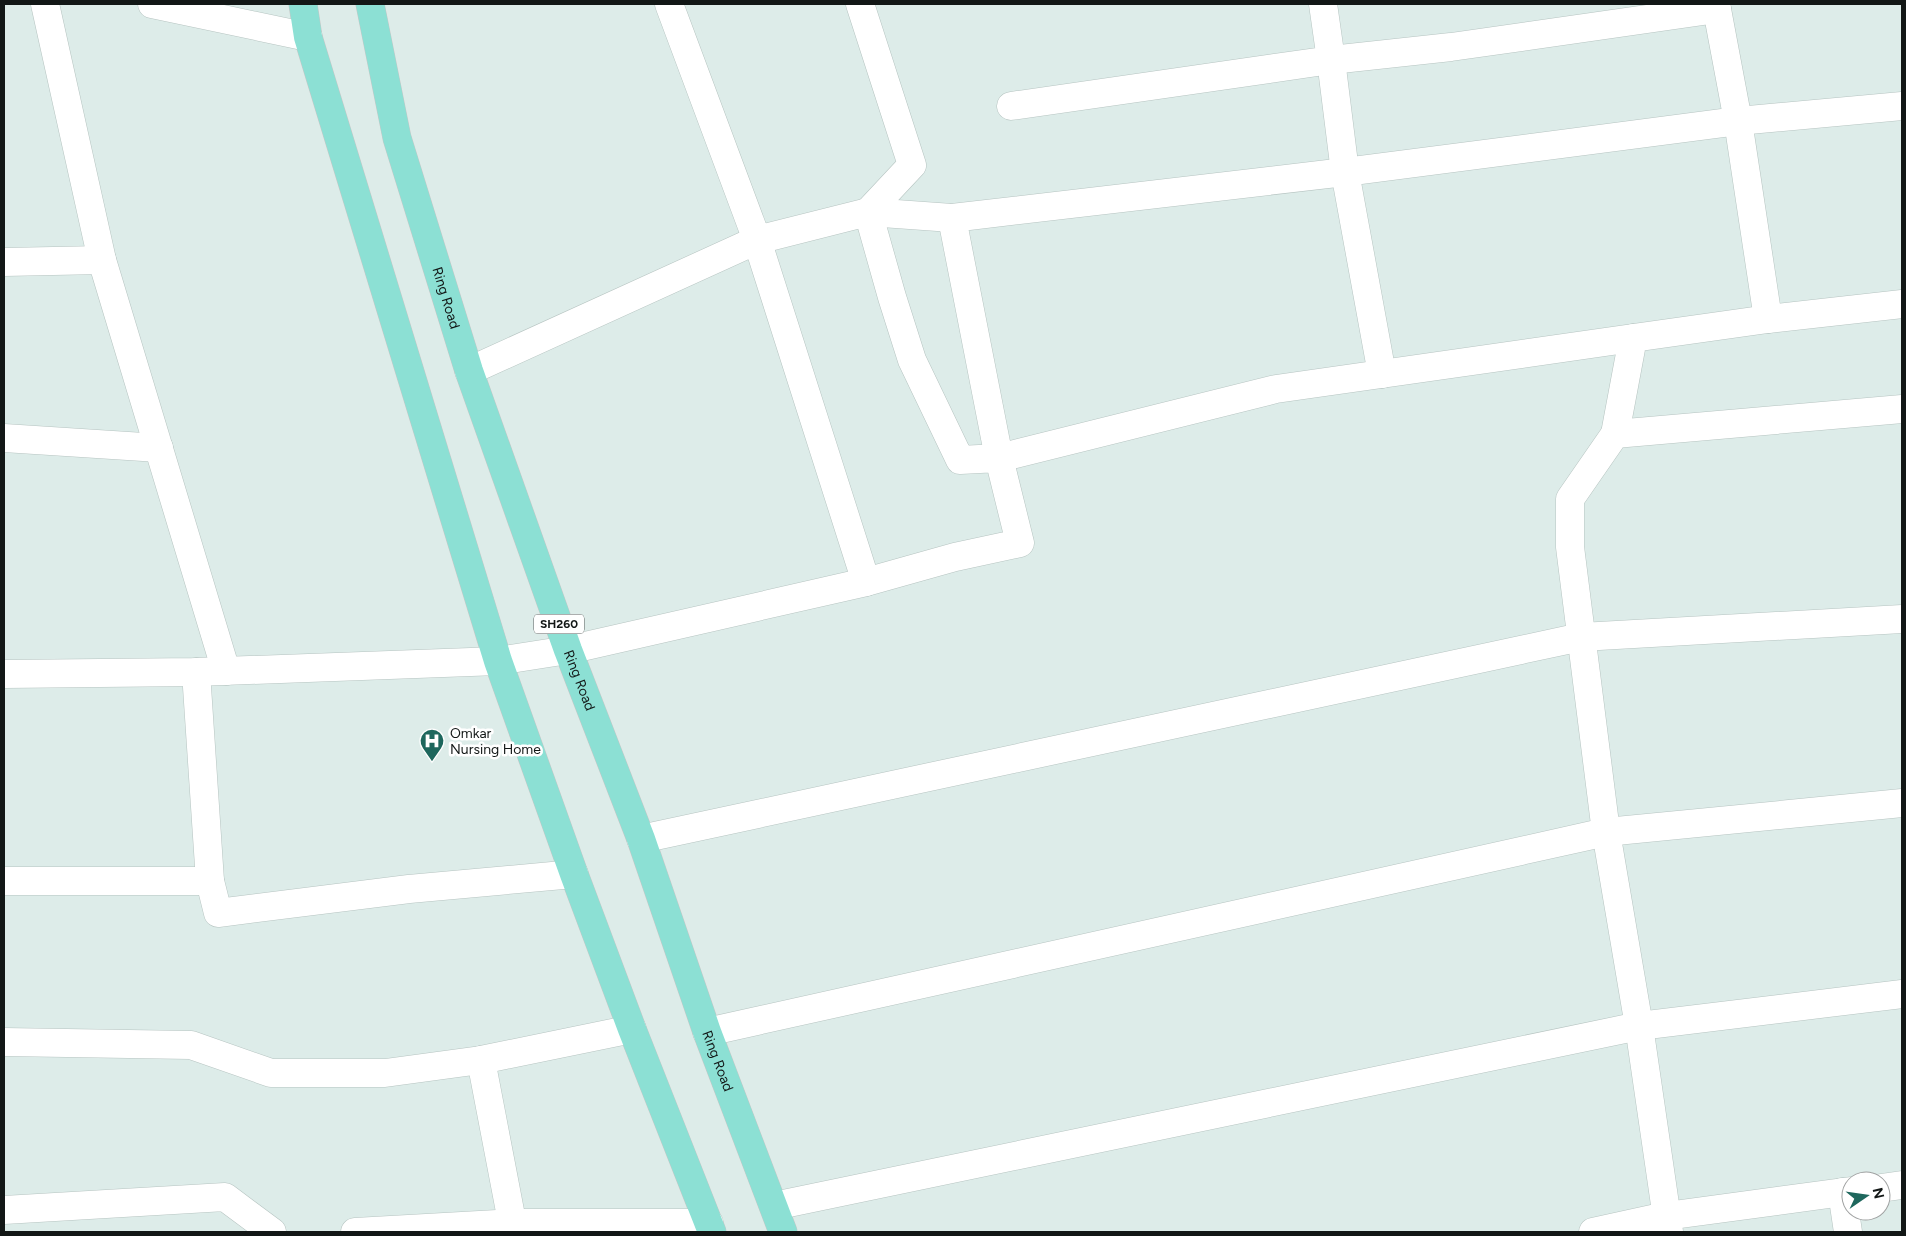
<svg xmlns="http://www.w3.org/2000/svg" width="1906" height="1236" font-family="Figtree,sans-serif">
<rect width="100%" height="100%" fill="#ddece9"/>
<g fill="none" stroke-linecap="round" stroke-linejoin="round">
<defs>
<g id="minor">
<polyline points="45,4 102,260 226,671"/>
<polyline points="152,4 308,37"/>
<polyline points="669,4 757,240 868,212 952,218"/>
<polyline points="1716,4 1738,121 1768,319"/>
<polyline points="1011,106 1331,60 1323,4"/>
<polyline points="4,262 102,260"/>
<polyline points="1633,338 1276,389 999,458 952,218 1345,172 1738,121 1902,106"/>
<polyline points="469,371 757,240 866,582"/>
<polyline points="1382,374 1345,172 1331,60 1451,47 1717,9"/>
<polyline points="1615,434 1633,338 1768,319 1902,304"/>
<polyline points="4,438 159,448"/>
<polyline points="4,674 196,672 498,661 568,650 866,582 955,557 1020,543 999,458 960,460 912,360 892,297 868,212 912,165 860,4"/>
<polyline points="641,839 1581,637 1902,619"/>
<polyline points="4,881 210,881 196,672"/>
<polyline points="210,881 218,913 409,889 574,874"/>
<polyline points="707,1032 1606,832 1902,803"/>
<polyline points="4,1042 191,1045 271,1073 385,1073 481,1060 632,1029"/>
<polyline points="481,1060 514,1232"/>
<polyline points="1881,1188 1902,1185"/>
<polyline points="1842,1192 1848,1232"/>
<polyline points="774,1206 1639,1026 1902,994"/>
<polyline points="4,1210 225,1197 272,1232"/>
<polyline points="355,1232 513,1223 709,1223"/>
<polyline points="1593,1232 1666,1216 1851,1191"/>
<polyline points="1669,1232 1639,1026 1606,832 1570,547 1570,499 1615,434 1902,409"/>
</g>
<g id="trunk">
<polyline points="303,4 308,37 498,661 574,874 632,1029 712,1232"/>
<path id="s1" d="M370,4L397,138L469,371L568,650L641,839L707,1032L783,1232"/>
</g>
</defs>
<use href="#minor" stroke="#b6c4c1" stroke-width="29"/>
<use href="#trunk" stroke="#c6c7c7" stroke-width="29"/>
<use href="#minor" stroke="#fff" stroke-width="28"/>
<use href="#trunk" stroke="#8ce0d4" stroke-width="28"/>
</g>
<defs>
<symbol id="hospital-pin" viewBox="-11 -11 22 30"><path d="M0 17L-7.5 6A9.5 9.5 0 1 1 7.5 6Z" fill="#1e675d" stroke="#fff"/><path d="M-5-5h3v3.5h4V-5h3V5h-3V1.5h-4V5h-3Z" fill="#fff"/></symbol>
</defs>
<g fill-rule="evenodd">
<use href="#hospital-pin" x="418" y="727" width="28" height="38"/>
</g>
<g text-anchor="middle" stroke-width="5" stroke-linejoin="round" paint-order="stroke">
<rect fill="#fff" stroke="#595d5c" stroke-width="1" x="534" y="614.5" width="50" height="19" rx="4"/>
<g font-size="12" font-weight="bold" fill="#121716">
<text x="559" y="628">SH260</text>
</g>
<g font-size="14" fill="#121716" stroke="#fff">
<text dy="5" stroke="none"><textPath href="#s1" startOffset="304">Ring Road</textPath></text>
<text dy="5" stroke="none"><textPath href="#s1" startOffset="709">Ring Road</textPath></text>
<text dy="5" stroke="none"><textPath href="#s1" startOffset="1114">Ring Road</textPath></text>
</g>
<g font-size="14" fill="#121716" stroke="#fff" text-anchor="start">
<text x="450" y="738">Omkar<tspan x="450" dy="16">Nursing Home</tspan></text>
</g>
</g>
<rect width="1906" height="1236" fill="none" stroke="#121716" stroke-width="10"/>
<g transform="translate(1866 1196) rotate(77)"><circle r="24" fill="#ffffff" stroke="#a0a2a2"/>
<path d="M0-4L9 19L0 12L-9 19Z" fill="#1e675d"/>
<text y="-8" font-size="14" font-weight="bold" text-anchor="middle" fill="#121716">N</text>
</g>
</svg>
